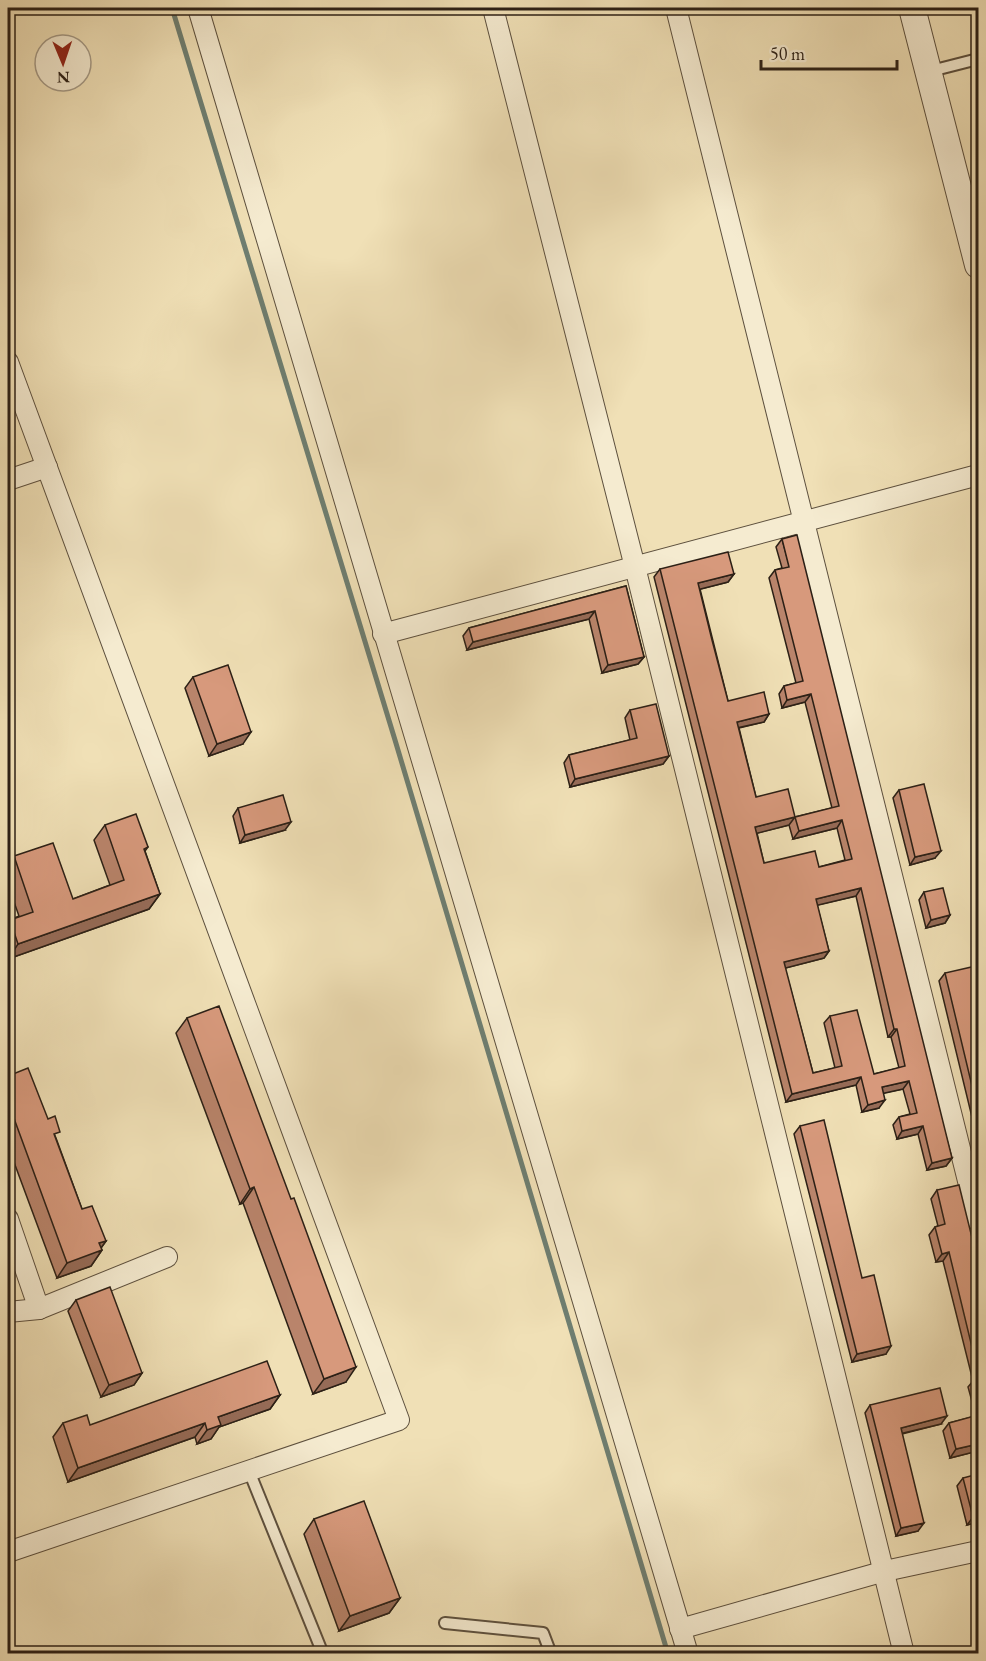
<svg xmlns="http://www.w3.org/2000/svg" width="986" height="1661" font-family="'EB Garamond',serif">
<rect width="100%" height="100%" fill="#f0e0b6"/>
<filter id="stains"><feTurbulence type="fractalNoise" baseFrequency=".00333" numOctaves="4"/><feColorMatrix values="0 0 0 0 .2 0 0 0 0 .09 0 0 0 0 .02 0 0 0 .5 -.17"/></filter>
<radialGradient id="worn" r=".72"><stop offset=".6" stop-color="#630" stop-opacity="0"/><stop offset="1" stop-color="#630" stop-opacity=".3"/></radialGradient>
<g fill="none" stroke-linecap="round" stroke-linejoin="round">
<polyline stroke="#6e7e71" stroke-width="5" points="172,8 395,740 668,1654"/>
<defs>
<g id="service">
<polyline points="927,72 978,59"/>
<polyline points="249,1471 323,1654"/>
<polyline points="445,1623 543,1633 551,1654"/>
</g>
<g id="minor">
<polyline points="198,8 688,1654"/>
<polyline points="493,8 635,567 904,1654"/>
<polyline points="676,8 978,1221"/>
<polyline points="8,362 399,1420 8,1552"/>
<polyline points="8,480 47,467"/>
<polyline points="383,634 978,475"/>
<polyline points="8,1219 39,1309"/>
<polyline points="8,1312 39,1309 167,1257"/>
<polyline points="680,1629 885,1571 978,1551"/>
</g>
<polyline id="tertiary" points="912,8 978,265"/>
</defs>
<use href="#service" stroke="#5d503e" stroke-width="14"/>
<use href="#minor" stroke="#5d503e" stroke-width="22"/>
<use href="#tertiary" stroke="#5d503e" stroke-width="28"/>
<use href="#service" stroke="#f5ebd0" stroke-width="10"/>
<use href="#minor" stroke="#f5ebd0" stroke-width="20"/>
<use href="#tertiary" stroke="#f5ebd0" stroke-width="26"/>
</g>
<g fill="#b9846b" stroke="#2c2016" stroke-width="1.5" fill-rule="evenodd">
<path d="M782,539L952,1158L946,1166L927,1170L918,1134L897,1139L893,1125L899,1117L910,1114L903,1089L883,1093L879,1108L862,1112L856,1085L786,1102L654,577L660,569L734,574L728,582L700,589L728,701L769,714L764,722L739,728L756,797L795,817L832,808L805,702L782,708L779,694L784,686L796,683L769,578L775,570L782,568L776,547ZM789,825L793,839L837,828L845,860L819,867L764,863L757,833ZM856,896L888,1037H891L899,1068L874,1074L830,1016L824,1023L835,1068L813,1073L785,968L824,958L829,951L817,905Z"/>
<polygon points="626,586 644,657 638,664 602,673 589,619 467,650 463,636 469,628"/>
<polygon points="193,677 243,744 209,756 185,688"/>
<polygon points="630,710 669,756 663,764 570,787 564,763 569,755 630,740 625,718"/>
<polygon points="899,790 935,858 910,865 893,798"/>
<polygon points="238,808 285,830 240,843 233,816"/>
<polygon points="105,825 148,847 145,851 160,894 149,909 8,959 8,923 10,920 19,916 8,885 8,865 14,856 73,899 110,885 94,840"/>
<polygon points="978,834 978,851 976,839"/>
<polygon points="924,892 950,915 945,923 926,928 919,900"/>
<polygon points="945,973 978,976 978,1142 939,981"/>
<polygon points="187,1018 291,1199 346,1382 313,1394 243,1203 240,1204 176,1033"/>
<polygon points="8,1076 48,1119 56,1138 82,1209 106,1241 101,1248 102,1250 91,1266 57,1278 8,1146"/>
<polygon points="800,1126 862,1278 886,1354 852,1362 794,1134"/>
<polygon points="937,1190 978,1262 978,1451 950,1458 943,1431 949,1423 976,1416 968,1387 973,1381 943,1261 936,1262 929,1235 935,1227 938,1226 931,1199"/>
<polygon points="76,1300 142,1373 134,1385 101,1397 68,1311"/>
<polygon points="280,1395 270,1409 219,1427 211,1439 197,1444 195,1437 68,1482 53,1437 63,1423 90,1425"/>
<polygon points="870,1405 941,1424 902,1434 918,1531 896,1536 865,1413"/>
<polygon points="978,1477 978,1522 967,1525 957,1486 963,1478"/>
<polygon points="314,1519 400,1598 389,1613 339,1631 304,1534"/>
</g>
<g fill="#966b57" stroke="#2c2016" stroke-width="1.5">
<polygon points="734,574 728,582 693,591 698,583"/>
<polygon points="595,611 589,619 467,650 473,642"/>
<polygon points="644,657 638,664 602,673 608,665"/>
<polygon points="811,694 805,702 782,708 787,700"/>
<polygon points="769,714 764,722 732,729 737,722"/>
<polygon points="251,732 243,744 209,756 217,744"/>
<polygon points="669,756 663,764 570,787 575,779"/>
<polygon points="795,817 789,825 750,835 755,827"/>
<polygon points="842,820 837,828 793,839 799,831"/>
<polygon points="291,822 285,830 240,843 245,835"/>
<polygon points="941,851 935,858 910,865 915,857"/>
<polygon points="861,888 856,896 810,907 816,899"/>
<polygon points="160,894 149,909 8,959 18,944"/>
<polygon points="950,915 945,923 926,928 931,920"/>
<polygon points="829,951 824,958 778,970 784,962"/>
<polygon points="894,1029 897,1029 891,1037 888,1037"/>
<polygon points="861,1077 856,1085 786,1102 792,1094"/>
<polygon points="909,1081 903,1089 876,1095 882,1087"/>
<polygon points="885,1100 879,1108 862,1112 868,1105"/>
<polygon points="923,1126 918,1134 897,1139 902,1131"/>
<polygon points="952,1158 946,1166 927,1170 932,1163"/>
<polygon points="254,1187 243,1203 240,1204 250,1189"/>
<polygon points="106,1241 98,1252 102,1250 91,1266 57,1278 67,1263 99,1243"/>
<polygon points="949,1252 943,1261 936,1262 942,1254"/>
<polygon points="891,1346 886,1354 852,1362 857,1354"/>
<polygon points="356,1367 346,1382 313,1394 324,1379"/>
<polygon points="142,1373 134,1385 101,1397 109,1385"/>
<polygon points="280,1395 270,1409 219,1427 211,1439 197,1444 207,1430 218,1417"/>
<polygon points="947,1416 941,1424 895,1435 901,1428"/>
<polygon points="205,1423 195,1437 68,1482 78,1468"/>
<polygon points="978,1444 978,1451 950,1458 956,1449"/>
<polygon points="978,1515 978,1522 967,1525 973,1517"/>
<polygon points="924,1523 918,1531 896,1536 901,1528"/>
<polygon points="400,1598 389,1613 339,1631 350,1616"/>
</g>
<g fill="#d7997c" stroke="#2c2016" stroke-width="1.5" fill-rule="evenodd">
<path d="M797,535L952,1158L932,1163L923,1126L902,1131L899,1117L917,1113L909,1081L882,1087L885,1100L868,1105L861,1077L792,1094L660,569L728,552L734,574L698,583L712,640L728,701L764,692L769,714L737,722L756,797L788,789L795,817L839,806L811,694L787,700L784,686L803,681L775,570L789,567L782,539ZM795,817L799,831L842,820L852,859L819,867L815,851L764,863L755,827ZM861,888L894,1029H897L905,1066L874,1074L857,1010L830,1016L842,1066L813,1073L784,962L829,951L816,899Z"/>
<polygon points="626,586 644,657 608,665 595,611 473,642 469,628"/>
<polygon points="228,665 251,732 217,744 193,677"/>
<polygon points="656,704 669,756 575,779 569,755 637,738 630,710"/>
<polygon points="924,784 941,851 915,857 899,790"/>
<polygon points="283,795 291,822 245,835 238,808"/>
<polygon points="136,814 148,847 144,849 160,894 18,944 10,920 33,912 14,856 53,843 73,899 124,880 105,825"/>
<polygon points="943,888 950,915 931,920 924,892"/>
<polygon points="976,966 978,976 978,1111 945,973"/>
<polygon points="219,1006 291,1199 294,1198 356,1367 324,1379 254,1187 250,1189 187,1018"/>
<polygon points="28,1068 48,1119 55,1116 60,1132 54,1134 82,1209 92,1206 106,1241 99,1243 102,1250 67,1263 8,1102 8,1076"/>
<polygon points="824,1120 862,1278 874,1275 891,1346 857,1354 800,1126"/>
<polygon points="959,1185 978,1262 978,1372 949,1252 942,1254 935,1227 945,1224 937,1190"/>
<polygon points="110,1287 142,1373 109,1385 76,1300"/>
<polygon points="267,1361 280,1395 218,1417 221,1425 207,1430 205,1423 78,1468 63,1423 87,1415 90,1425"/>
<polygon points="978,1377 978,1396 974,1379"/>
<polygon points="940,1388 947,1416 901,1428 924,1523 901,1528 870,1405"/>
<polygon points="978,1415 978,1444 956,1449 949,1423"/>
<polygon points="978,1474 978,1515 973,1517 963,1478"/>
<polygon points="364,1501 400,1598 350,1616 314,1519"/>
</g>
<rect width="986" height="1661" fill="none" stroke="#f0e0b6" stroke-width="30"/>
<rect x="9" y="9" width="968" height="1643" fill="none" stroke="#2c2016" stroke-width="3"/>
<rect x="15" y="15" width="956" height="1631" fill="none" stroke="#2c2016" stroke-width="1.5"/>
<g transform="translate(63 63) rotate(178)"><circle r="28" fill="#f5ebd0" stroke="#a59a86" stroke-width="1.5"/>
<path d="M0-4.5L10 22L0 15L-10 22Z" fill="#8f2418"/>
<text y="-9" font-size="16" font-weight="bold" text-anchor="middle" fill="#2c2016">N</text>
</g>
<path d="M761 60v9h136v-9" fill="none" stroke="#2c2016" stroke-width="3"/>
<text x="770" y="60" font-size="18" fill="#2c2016" stroke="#f5ebd0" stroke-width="4.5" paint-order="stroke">50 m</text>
<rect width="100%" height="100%" filter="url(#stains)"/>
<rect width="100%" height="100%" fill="url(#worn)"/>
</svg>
